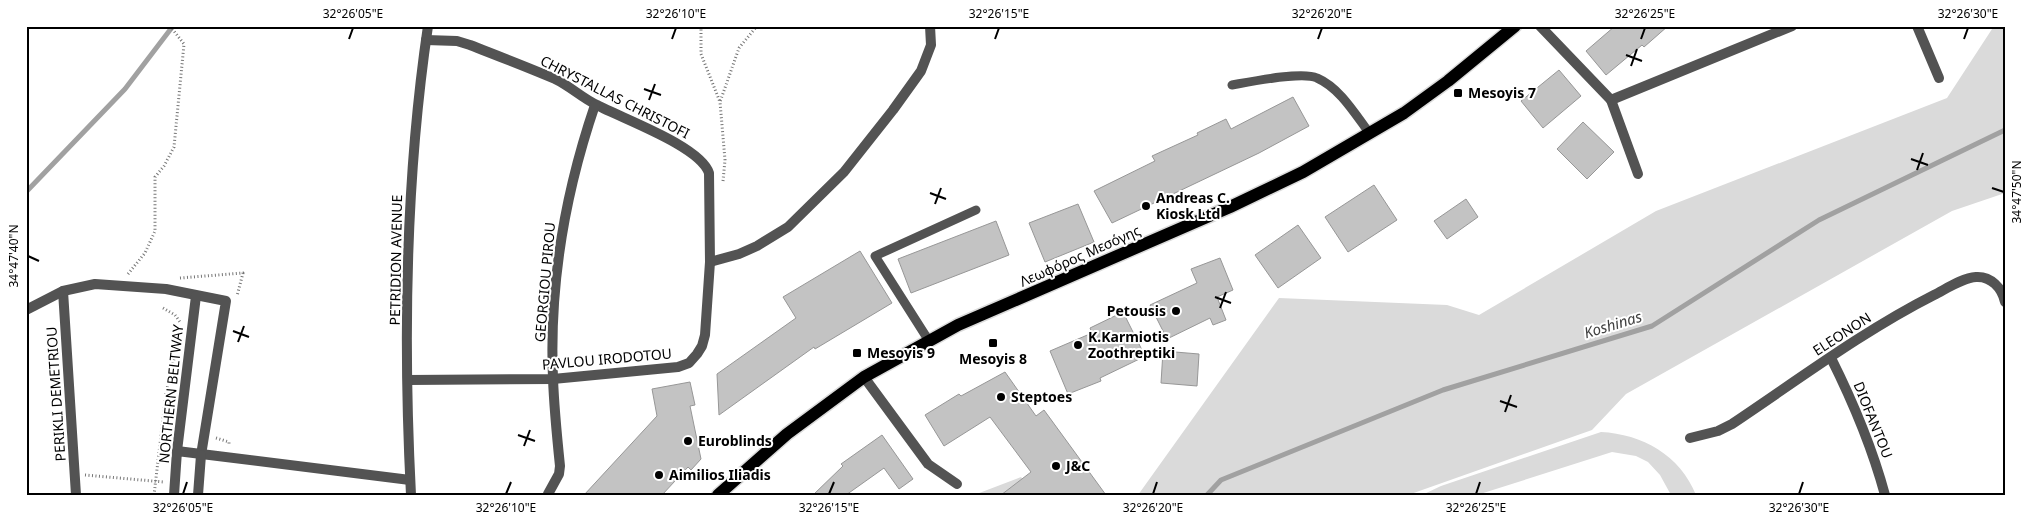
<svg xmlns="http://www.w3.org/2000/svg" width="2031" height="521" font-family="'Noto Sans',sans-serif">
<rect width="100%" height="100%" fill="#fff"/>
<g fill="#dadada">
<polygon points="1994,26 2005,26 2005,193 1952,211 1626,394 1592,430 1408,495 1138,495 1279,298 1447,305 1479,315 1656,211 1947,98"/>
<path d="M1601,432C1642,434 1680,455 1696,495H1671L1660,475L1648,462L1636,456L1612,452L1477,495H1422L1441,486Z"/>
<polygon points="1021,477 1036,495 974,495"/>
</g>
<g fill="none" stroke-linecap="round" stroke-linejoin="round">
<g stroke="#a1a1a1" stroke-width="5">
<polyline points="26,192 125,89 173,26"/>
<polyline points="1207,495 1221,480 1443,390 1652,326 1819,220 2005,130"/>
</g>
</g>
<g fill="#c3c3c3" stroke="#979797">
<polygon points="1615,26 1668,26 1644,47 1642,45 1606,75 1586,51"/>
<polygon points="1559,70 1581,96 1543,128 1521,101"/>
<polygon points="1293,97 1309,126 1259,153 1112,223 1094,191 1155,161 1152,156 1198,135 1197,133 1226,119 1231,129"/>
<polygon points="1583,122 1614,152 1587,179 1557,149"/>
<polygon points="1374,185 1397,220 1348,252 1325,217"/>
<polygon points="1466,199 1478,217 1447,239 1434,221"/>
<polygon points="1078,204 1094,242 1045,262 1029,223"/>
<polygon points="996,221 1009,255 911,293 898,259"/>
<polygon points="1298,225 1321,258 1278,288 1255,255"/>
<polygon points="860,251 892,303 815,349 814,347 719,415 717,374 796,318 783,297"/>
<polygon points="1220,258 1233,290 1217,297 1226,320 1213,325 1210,318 1167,339 1150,305 1197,283 1191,269"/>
<polygon points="1123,312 1142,350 1156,351 1100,378 1101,381 1068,394 1050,351 1092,333 1090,328"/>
<polygon points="1163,351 1199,354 1197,386 1161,383"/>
<polygon points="1005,372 1036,416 1044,410 1106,495 1001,495 1031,472 990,417 944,446 925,415 959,394 961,396"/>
<polygon points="690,382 695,405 690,406 701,459 691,470 688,467 662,495 584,495 657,416 652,389"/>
<polygon points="882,435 913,479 899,489 884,468 846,495 813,495 843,466 841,464"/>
</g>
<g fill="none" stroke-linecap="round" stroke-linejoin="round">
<defs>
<polyline id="primary" points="718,495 787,434 864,377 958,325 1230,207 1303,172 1404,113 1448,81 1515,26"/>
</defs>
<use href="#primary" stroke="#dbdbdb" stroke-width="15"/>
<g stroke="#757575" stroke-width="3" stroke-dasharray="1 2.5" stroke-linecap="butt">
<polyline points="701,26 701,54 720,102"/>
<polyline points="723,181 725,160 720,102 739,48 757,26"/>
<polyline points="128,274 145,253 155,231 155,177 164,166 174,147 184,44 170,26"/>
<polyline points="180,278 243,273 237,296"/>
<polyline points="163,308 175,315 180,322"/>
<polyline points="216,438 229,442 229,446"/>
<polyline points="85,475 164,482"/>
<polyline points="154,495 166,393 174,359"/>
</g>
<g stroke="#535353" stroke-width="9">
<path d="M1232,85C1249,82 1302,71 1317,78C1340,88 1355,114 1370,134"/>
<polyline points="929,341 875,256 976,210"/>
</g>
<g stroke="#535353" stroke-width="10">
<polyline points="1540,26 1611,100 1638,174"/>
<polyline points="1917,26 1939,78"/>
<polyline points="1611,100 1792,26"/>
<polyline points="710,262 739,254 757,246 788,227 844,172 893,110 921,71 931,45 930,26"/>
<polyline points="63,291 76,495"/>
<polyline points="26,310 63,291 95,284 166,289 226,301 201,455"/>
<path d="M1831,358C1853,402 1872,447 1885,495"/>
<polyline points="864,377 928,464 957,484"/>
<path d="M408,380L553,379L678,367L689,363L697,354L702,346L705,335L710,262L709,173C700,146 623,119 597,105C582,98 570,86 555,79C527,67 498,56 470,45L457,41L426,40"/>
<path d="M1690,438L1718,431L1732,424C1798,380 1863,331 1934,295C1946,289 1962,278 1976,277C1991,276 2002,288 2005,302"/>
<polyline points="177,451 196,296"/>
<path d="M548,494L559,474L560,466C557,437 554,407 553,378C549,284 565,193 595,105"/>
</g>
<g stroke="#535353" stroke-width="10">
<polyline points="174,495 177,451 410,480"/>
<polyline points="198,495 201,455"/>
<path d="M411,495C403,339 405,181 428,26"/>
</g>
<use href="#primary" stroke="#000" stroke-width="12"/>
</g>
<path fill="none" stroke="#000" stroke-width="2" d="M349,39L353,28M672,39L676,28M995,39L999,28M1318,39L1322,28M1641,39L1645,28M1964,39L1968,28M1626,55L1642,61M1631,66L1637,49M644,89L661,95M649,100L655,84M1911,159L1928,165M1917,170L1923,153M1992,188L2004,192M930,193L946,199M935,204L941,188M28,256L39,261M1215,297L1231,303M1220,308L1226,292M233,331L249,337M238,342L244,326M1500,401L1517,407M1505,412L1511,395M518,435L535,441M524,446L530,430M183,494L187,482M506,494L511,482M829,494L834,482M1153,494L1157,482M1476,494L1480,482M1799,494L1803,482"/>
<g fill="#000" stroke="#fff" stroke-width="2">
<rect x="1453" y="88" width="10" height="10" rx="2.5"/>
<circle cx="1146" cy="206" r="5"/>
<circle cx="1176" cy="311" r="5"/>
<rect x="988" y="338" width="10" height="10" rx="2.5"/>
<circle cx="1078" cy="345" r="5"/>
<rect x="852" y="348" width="10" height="10" rx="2.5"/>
<circle cx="1001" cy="397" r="5"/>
<circle cx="688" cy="441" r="5"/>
<circle cx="1056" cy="466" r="5"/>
<circle cx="659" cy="475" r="5"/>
</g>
<g text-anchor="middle" stroke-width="4" stroke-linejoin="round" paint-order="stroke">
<g font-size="14" font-weight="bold" fill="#000" stroke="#fff" text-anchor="start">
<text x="1468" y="98">Mesoyis 7</text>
<text x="1156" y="203">Andreas C.<tspan x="1156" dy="16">Kiosk Ltd</tspan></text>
<text x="1166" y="316" text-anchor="end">Petousis</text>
<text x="1088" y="342">K.Karmiotis<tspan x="1088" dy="16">Zoothreptiki</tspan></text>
<text x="867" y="358">Mesoyis 9</text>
<text x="993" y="364" text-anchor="middle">Mesoyis 8</text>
<text x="1011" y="402">Steptoes</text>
<text x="698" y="446">Euroblinds</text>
<text x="1066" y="471">J&amp;C</text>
<text x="669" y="480">Aimilios Iliadis</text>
</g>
<g font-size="14" fill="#000" stroke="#fff">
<text transform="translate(615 97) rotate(27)" y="5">CHRYSTALLAS CHRISTOFI</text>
<text transform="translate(1080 256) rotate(-24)" y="5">Λεωφόρος Μεσόγης</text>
<text transform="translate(396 260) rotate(-89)" y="5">PETRIDION AVENUE</text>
<text transform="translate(545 282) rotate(-85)" y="5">GEORGIOU PIROU</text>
<text transform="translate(1842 334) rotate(-33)" y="5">ELEONON</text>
<text transform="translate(607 359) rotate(-5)" y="5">PAVLOU IRODOTOU</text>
<text transform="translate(56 394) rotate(-94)" y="5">PERIKLI DEMETRIOU</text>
<text transform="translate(171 394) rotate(-84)" y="5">NORTHERN BELTWAY</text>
<text transform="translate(1873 420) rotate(68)" y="5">DIOFANTOU</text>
</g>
<g font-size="15" font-style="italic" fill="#424242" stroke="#fff">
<text transform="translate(1613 325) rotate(-17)" y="5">Koshinas</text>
</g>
</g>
<rect width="2031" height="521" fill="none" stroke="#ffffff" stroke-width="55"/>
<rect x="28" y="28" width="1976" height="466" fill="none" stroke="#000" stroke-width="2"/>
<g font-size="12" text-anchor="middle" fill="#000">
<text x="353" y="18">32°26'05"E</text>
<text x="676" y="18">32°26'10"E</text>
<text x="999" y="18">32°26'15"E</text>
<text x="1322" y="18">32°26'20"E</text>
<text x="1645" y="18">32°26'25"E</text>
<text x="1968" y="18">32°26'30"E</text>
<text transform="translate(2017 192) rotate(-90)" y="4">34°47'50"N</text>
<text transform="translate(14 256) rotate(-90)" y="4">34°47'40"N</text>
<text x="183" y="512">32°26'05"E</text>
<text x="506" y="512">32°26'10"E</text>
<text x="829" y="512">32°26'15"E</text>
<text x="1153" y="512">32°26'20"E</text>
<text x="1476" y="512">32°26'25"E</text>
<text x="1799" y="512">32°26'30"E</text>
</g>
</svg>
